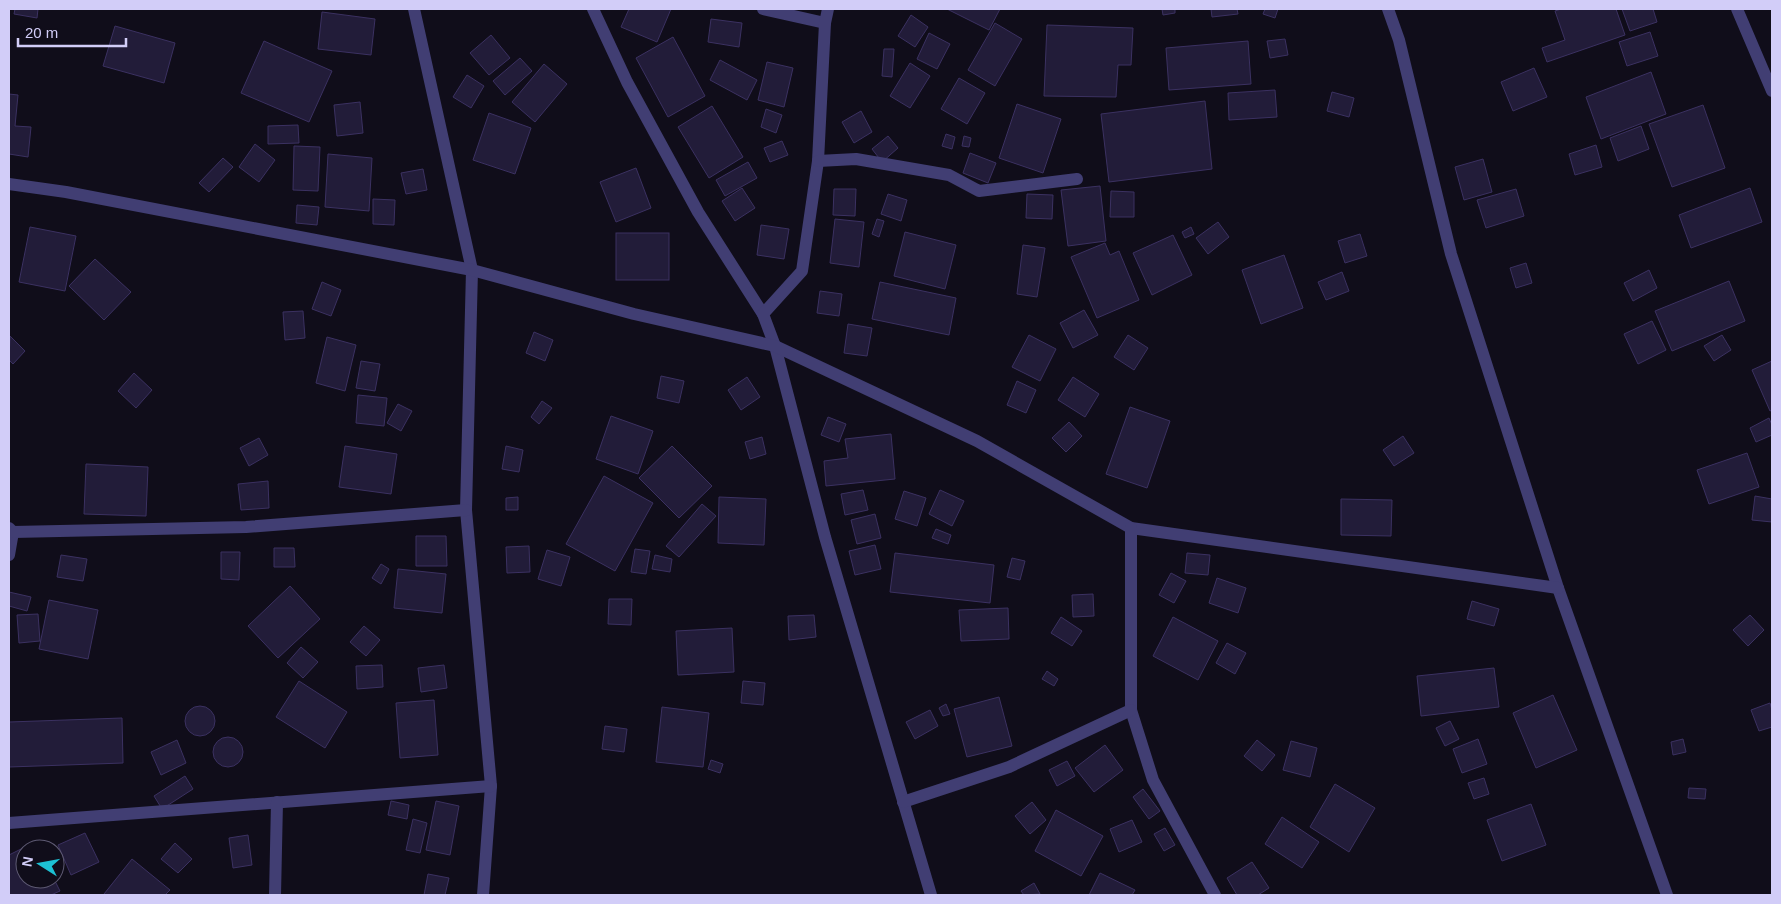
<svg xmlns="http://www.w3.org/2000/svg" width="1781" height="904" font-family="Arial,sans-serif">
<rect width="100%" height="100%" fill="#100d1a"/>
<g fill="#221c39" stroke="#3b3161">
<polygon points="15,9 38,9 37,18 14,14"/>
<polygon points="629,9 671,9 657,42 621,27"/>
<polygon points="947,9 1000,9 989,30"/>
<polygon points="1162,9 1175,9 1175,13 1163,15"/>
<polygon points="1211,9 1237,9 1238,14 1212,17"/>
<polygon points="1265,9 1278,9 1275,18 1263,14"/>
<polygon points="1561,9 1616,9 1625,35 1547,62 1542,48 1565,40 1555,11"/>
<polygon points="1622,9 1653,9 1657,22 1630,31"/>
<polygon points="322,12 375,19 371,55 318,49"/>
<polygon points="911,15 928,27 915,47 898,36"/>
<polygon points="711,19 742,23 739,47 708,42"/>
<polygon points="995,23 1022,39 995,86 968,70"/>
<polygon points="1047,25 1133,28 1131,65 1118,65 1116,97 1044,96"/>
<polygon points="115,26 175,43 164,83 103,66"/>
<polygon points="1650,32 1658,56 1627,66 1619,42"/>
<polygon points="929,33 950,44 937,69 917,59"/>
<polygon points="491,35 510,58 489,75 470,53"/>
<polygon points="673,37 705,96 668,117 636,58"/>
<polygon points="1285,39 1288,55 1270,58 1267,41"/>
<polygon points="264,41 332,71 309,122 241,93"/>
<polygon points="1248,41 1251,84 1169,90 1166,48"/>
<polygon points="884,49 894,49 892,77 882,76"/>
<polygon points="520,58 532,71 505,95 493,81"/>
<polygon points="720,60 757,80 747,100 710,80"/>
<polygon points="767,62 793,68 784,107 758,100"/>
<polygon points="910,63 930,76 910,108 890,96"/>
<polygon points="544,64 567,84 535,122 512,102"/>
<polygon points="1534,68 1547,97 1513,111 1501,82"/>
<polygon points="1651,72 1666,114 1601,139 1586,97"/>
<polygon points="467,75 484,86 471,108 453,97"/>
<polygon points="959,78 985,93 967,124 941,109"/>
<polygon points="1275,90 1277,117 1229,120 1228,93"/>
<polygon points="1332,92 1354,98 1349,117 1327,111"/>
<polygon points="9,94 18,95 15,126 31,127 28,157 9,154"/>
<polygon points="1205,101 1212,169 1109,182 1101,114"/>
<polygon points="360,102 363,133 337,136 334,105"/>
<polygon points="1017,104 1061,119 1043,173 999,158"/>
<polygon points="1703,105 1725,168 1672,187 1649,124"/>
<polygon points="712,106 743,157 709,178 678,127"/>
<polygon points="766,109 782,115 776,133 761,127"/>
<polygon points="861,111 872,132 854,143 842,122"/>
<polygon points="489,113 531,128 515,174 473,160"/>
<polygon points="298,125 299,143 268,144 268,126"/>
<polygon points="1641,126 1649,149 1618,161 1610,138"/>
<polygon points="946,134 955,137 952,149 942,146"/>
<polygon points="888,136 898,148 882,162 872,149"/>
<polygon points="964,136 971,138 969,147 962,146"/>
<polygon points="782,141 788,155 770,162 764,148"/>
<polygon points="255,144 275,160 259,182 239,167"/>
<polygon points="1596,145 1602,167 1575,175 1569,154"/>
<polygon points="294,146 320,147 318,191 293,190"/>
<polygon points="970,153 996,163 988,183 963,173"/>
<polygon points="328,154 372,158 369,211 325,207"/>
<polygon points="223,158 233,167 209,192 199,183"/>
<polygon points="1483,159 1492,192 1464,200 1455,167"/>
<polygon points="748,162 757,178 725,196 716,180"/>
<polygon points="636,168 651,208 616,222 600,182"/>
<polygon points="423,169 427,190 406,194 401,173"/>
<polygon points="1100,186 1106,241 1068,246 1061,190"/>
<polygon points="742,188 755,208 735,221 722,201"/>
<polygon points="1750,188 1762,222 1691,248 1679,215"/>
<polygon points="834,189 856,189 855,216 833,215"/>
<polygon points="1516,189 1524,216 1486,228 1477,200"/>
<polygon points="1111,191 1134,192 1134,217 1110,217"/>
<polygon points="888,194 907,200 901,221 881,214"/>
<polygon points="1027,194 1053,195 1052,219 1026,218"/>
<polygon points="373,199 395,200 394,225 373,224"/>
<polygon points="297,205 319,207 317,225 296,223"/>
<polygon points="835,219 864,222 859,267 830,263"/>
<polygon points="877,219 884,221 879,237 872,234"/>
<polygon points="1218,222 1229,237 1208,254 1196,238"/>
<polygon points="761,225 789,229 784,259 757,255"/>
<polygon points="30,227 76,236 65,291 19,282"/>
<polygon points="1191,227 1194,234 1185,238 1182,232"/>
<polygon points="905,232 956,245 945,289 894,276"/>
<rect x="616" y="233" width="53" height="47"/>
<polygon points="1360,234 1367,256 1345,263 1338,241"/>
<polygon points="1173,235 1192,275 1152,295 1133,253"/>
<polygon points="1105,243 1110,255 1119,251 1139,300 1097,318 1071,257"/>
<polygon points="1023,245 1045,248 1037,297 1017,294"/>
<polygon points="1284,255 1303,308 1261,324 1242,270"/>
<polygon points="95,259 131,292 104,320 69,286"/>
<polygon points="1526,263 1532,283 1516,288 1510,268"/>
<polygon points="1649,270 1657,288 1633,301 1624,283"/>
<polygon points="1342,272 1349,291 1326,300 1318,282"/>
<polygon points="1729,281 1745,321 1672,351 1655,311"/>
<polygon points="322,282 341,290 331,316 312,309"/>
<polygon points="880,282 956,298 949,335 872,319"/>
<polygon points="820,291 842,294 839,316 817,313"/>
<polygon points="1084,310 1098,335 1073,348 1060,323"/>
<polygon points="303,311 305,338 285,340 283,312"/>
<polygon points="1652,321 1666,350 1638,364 1624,334"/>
<polygon points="848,324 872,328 867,356 844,353"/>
<polygon points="534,332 553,340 545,361 526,353"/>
<polygon points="1029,335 1056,349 1040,381 1012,367"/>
<polygon points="1128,335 1148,348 1134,370 1114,357"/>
<polygon points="1722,335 1731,350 1714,361 1704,346"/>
<polygon points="10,336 25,351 13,364 9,360"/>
<polygon points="327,337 356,345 345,391 316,383"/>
<polygon points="361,361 380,364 375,391 356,388"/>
<polygon points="1772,361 1772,410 1770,411 1752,370"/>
<polygon points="134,373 152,390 136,408 118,391"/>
<polygon points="661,376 684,381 679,403 657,398"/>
<polygon points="747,377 760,397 741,410 728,390"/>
<polygon points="1073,377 1099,394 1085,417 1058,400"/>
<polygon points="1017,381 1036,390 1026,413 1007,405"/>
<polygon points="358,395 387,398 384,426 356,423"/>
<polygon points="542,401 552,408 539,424 531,417"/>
<polygon points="398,404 412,411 401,431 387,423"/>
<polygon points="1130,407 1170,421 1147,488 1106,474"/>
<polygon points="611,416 653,431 638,474 596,459"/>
<polygon points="828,417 846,424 839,442 821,435"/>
<polygon points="1769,418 1772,425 1772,435 1756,442 1750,428"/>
<polygon points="1069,422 1082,436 1066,452 1052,438"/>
<polygon points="891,434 895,479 826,486 824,461 848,458 845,439"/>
<polygon points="1403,436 1414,453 1394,466 1383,450"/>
<polygon points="762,437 766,454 750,459 745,442"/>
<polygon points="259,438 268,455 249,466 240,448"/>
<polygon points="345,446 397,454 391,494 339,487"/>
<polygon points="506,446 523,450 519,472 502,469"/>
<polygon points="672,446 712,486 679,518 639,478"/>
<polygon points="1747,453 1759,487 1709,504 1697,470"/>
<polygon points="86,464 148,467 146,516 84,514"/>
<polygon points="604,476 653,503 615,571 566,544"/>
<polygon points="268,481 269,508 241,510 238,484"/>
<polygon points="863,490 868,510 845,515 841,494"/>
<polygon points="940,490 964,501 952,526 929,514"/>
<polygon points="904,491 926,498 917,526 895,519"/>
<polygon points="1755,496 1772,499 1772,522 1752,520"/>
<polygon points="518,497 518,510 506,510 506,498"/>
<polygon points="719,497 766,499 764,545 718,543"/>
<polygon points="1341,499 1392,500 1391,536 1341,535"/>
<polygon points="702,504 716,516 679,557 666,546"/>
<polygon points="875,514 881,538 857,544 851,520"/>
<polygon points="936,529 951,535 948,544 932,538"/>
<polygon points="416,536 446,536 447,566 416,566"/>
<polygon points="875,545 881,569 855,575 849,551"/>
<polygon points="529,546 530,572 507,573 506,547"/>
<polygon points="274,548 294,548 295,567 274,567"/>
<polygon points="635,549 650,551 646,574 631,572"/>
<polygon points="547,550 570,557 561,586 538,579"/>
<polygon points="221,552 240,552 239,580 221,579"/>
<polygon points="895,553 994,565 990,603 890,592"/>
<polygon points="1187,553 1210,555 1208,575 1185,573"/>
<polygon points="61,555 87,559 83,581 57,577"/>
<polygon points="655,555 672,559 670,572 652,569"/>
<polygon points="1012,558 1025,561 1020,580 1007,577"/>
<polygon points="381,564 389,569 381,584 372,578"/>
<polygon points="398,569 446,574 442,613 394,608"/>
<polygon points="1171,573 1186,581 1174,603 1159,595"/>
<polygon points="1217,578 1246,588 1238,613 1209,603"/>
<polygon points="290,586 320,619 278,658 248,626"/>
<polygon points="9,592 31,597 27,611 9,606"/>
<polygon points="1093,594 1094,616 1073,617 1072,595"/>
<polygon points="609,599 632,599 631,625 608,624"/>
<polygon points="49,600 98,610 88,659 39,649"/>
<polygon points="1472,601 1499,609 1494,626 1467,619"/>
<polygon points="1008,608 1009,639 961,641 959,610"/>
<polygon points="38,614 40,641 19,643 17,615"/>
<polygon points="814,615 816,637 789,640 788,616"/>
<polygon points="1750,615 1764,630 1748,646 1733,630"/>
<polygon points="1061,617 1082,631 1072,646 1051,633"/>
<polygon points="1173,617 1218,641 1198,680 1153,656"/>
<polygon points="364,626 380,640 366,656 350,642"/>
<polygon points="732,628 734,672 678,675 676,631"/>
<polygon points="1227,643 1246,653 1235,674 1216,663"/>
<polygon points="301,647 318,662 303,678 287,663"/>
<polygon points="382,665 383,687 357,689 356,666"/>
<polygon points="444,665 447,688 421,692 418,668"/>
<polygon points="1494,668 1499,707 1421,716 1417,676"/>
<polygon points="1047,671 1058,679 1054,686 1042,679"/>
<polygon points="299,681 347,712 325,748 276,717"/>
<polygon points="743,681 765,683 763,705 741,703"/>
<polygon points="1553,695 1577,750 1536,768 1513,713"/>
<polygon points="999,697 1012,746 967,757 954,709"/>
<polygon points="434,700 438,755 400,758 396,703"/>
<polygon points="1770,703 1772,710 1772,727 1759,731 1751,710"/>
<polygon points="946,704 950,714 943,716 939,708"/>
<circle cx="200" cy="721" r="15"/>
<polygon points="662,707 709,713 703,767 656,762"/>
<polygon points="930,710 938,726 915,739 906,722"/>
<polygon points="122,718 123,763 9,767 9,722"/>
<polygon points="1450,721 1459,739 1445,746 1436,728"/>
<polygon points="605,726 627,729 624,752 602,749"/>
<circle cx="228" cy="752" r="15"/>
<polygon points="1478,739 1487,764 1462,773 1453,749"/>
<polygon points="1683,739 1686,752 1673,755 1671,742"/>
<polygon points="177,740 186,763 161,775 151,752"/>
<polygon points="1257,740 1275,755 1262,771 1244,756"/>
<polygon points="1291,741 1317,748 1310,777 1283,770"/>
<polygon points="1105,745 1123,770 1094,792 1075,768"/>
<polygon points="711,760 723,764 720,773 708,769"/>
<polygon points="1067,761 1075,776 1057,786 1049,770"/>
<polygon points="185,776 193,789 162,809 154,796"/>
<polygon points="1484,778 1489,794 1474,799 1468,783"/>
<polygon points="1335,784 1375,808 1349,852 1310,827"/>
<polygon points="1689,788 1706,789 1705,799 1688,798"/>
<polygon points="1143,789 1160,811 1149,819 1133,797"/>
<polygon points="391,801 409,805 407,819 388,815"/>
<polygon points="436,801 459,806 450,855 426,850"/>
<polygon points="1032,802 1046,820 1030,834 1015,816"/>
<polygon points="1531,804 1546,845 1502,861 1487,820"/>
<polygon points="1056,810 1103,836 1081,876 1035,851"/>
<polygon points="1282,817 1319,842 1302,868 1265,844"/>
<polygon points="413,819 427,823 420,853 406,850"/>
<polygon points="1132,820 1142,842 1119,852 1110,829"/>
<polygon points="1165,828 1175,845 1164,851 1154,834"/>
<polygon points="85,833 99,862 71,875 58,845"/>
<polygon points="248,835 252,865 233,868 229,838"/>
<polygon points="35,842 39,849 25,849 25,879 54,879 60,891 51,895 9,895 9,855"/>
<polygon points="175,843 192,859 178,873 161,859"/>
<polygon points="132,859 170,890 165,895 105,895 104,894"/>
<polygon points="1252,862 1269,888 1258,895 1237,895 1227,878"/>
<polygon points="1100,873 1135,890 1132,895 1089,895"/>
<polygon points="428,874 449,878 445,895 424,895"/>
<polygon points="1034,883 1040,894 1024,895 1021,891"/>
</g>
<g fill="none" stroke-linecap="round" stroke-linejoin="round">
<g stroke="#413e73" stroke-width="12">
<polyline points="414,9 472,270 466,510 491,786 483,895"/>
<polyline points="593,9 627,82 698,212 763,314"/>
<polyline points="763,9 825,23"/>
<polyline points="828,9 825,23 818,161 802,271 763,314 775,346 825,537 931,895"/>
<polyline points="1388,9 1399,40 1451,254 1558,588 1667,895"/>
<polyline points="1737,9 1772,91"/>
<polyline points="818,161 856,159 949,175 979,191 1077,179"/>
<polyline points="9,184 66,192 472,270 634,314 775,346 977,441 1131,528 1558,588"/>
<polyline points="9,528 13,532 9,555"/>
<polyline points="1131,528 1131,710 1153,780 1215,895"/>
<polyline points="13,532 246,527 466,510"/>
<polyline points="903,802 1009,767 1131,710"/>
<polyline points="9,823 491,786"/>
<polyline points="275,895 277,802"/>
</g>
</g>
<rect width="1781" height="904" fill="none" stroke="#d2cdf8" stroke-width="20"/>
<g transform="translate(40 864) rotate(281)"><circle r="24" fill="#100d1a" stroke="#5e5a73"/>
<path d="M0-4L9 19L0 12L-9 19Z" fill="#1dc1d4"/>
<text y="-8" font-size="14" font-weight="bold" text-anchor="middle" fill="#d2cdf8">N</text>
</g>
<path d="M18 38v8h108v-8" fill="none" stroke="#d2cdf8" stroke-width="2.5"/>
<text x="25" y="38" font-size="15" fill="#d2cdf8" stroke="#100d1a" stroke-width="4" paint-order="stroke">20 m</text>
</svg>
